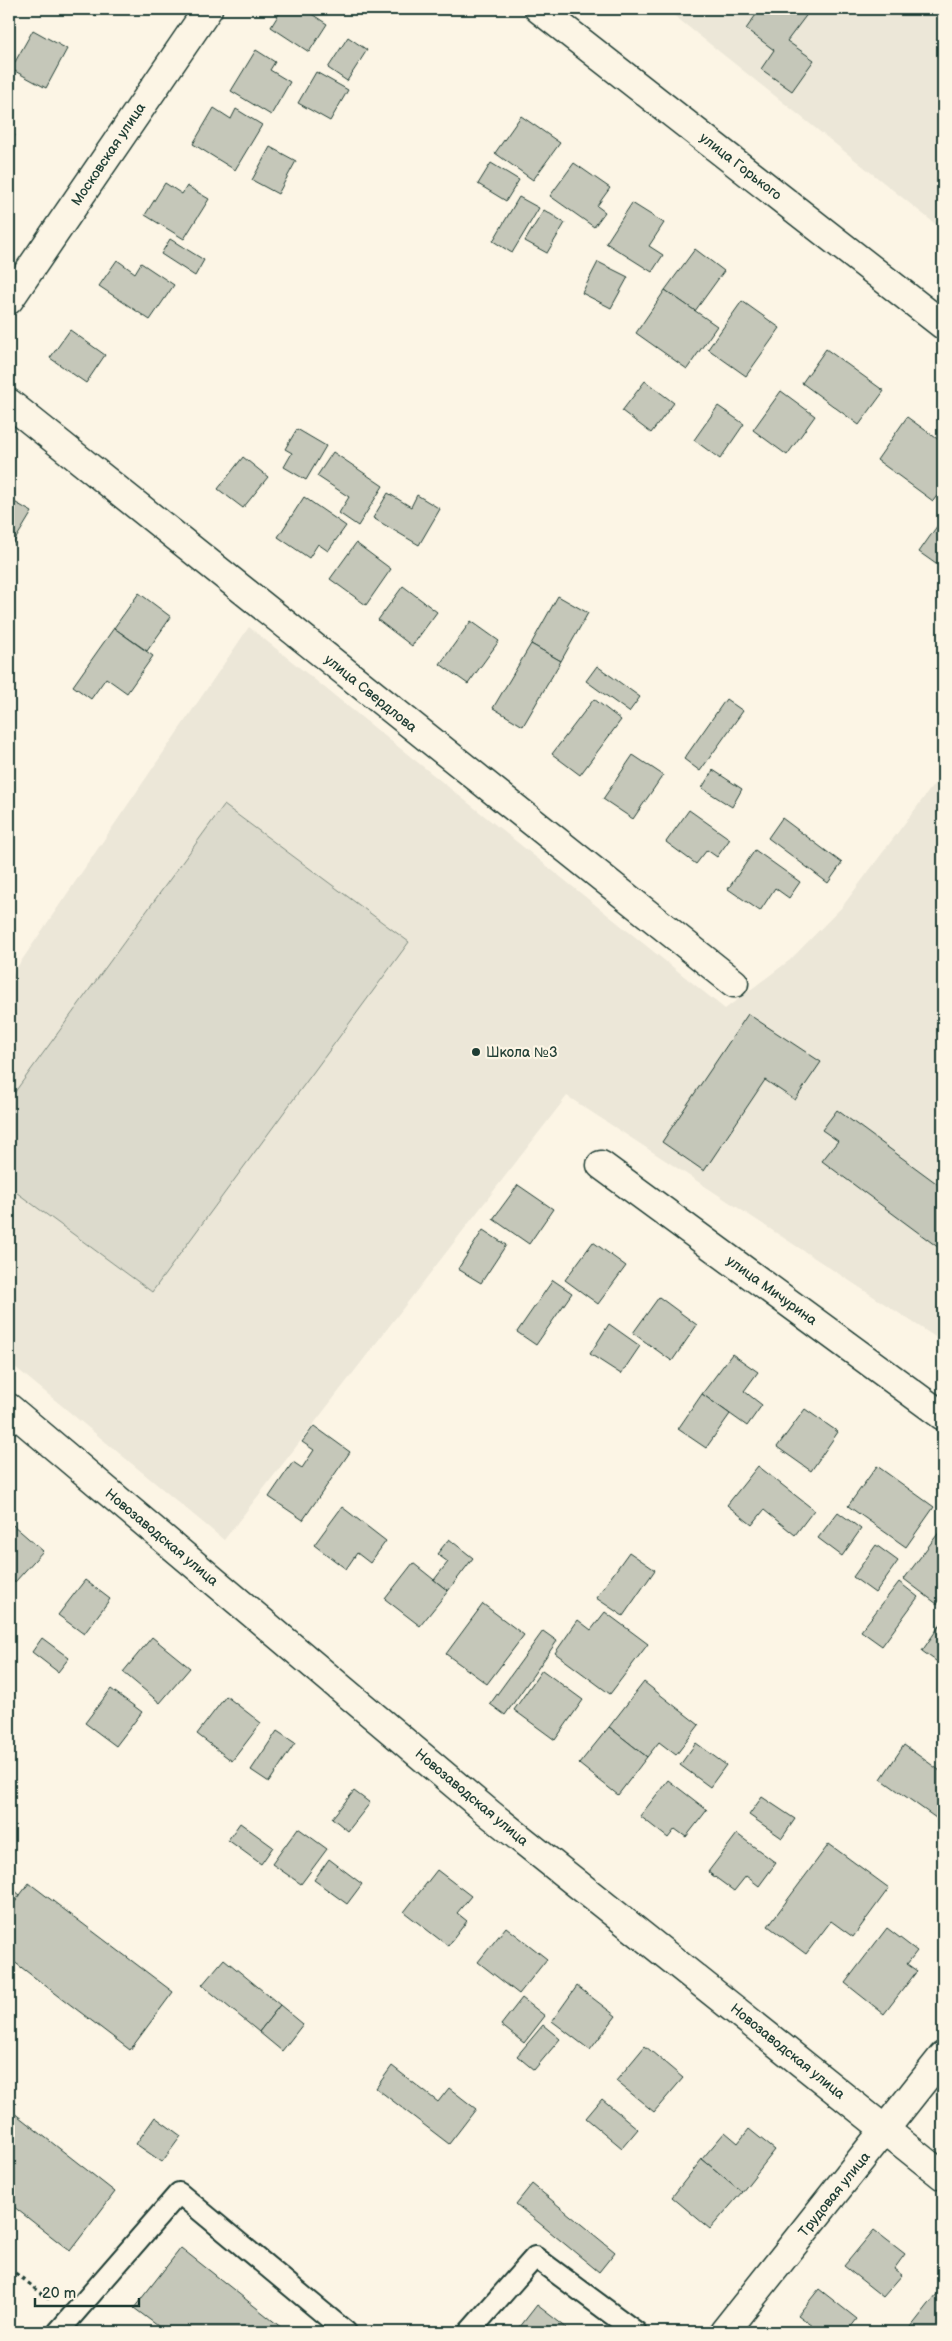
<svg xmlns="http://www.w3.org/2000/svg" width="952" height="2341" font-family="'Balsamiq Sans',sans-serif">
<rect width="100%" height="100%" fill="#fcf5e5"/>
<filter id="ink" filterUnits="userSpaceOnUse"><feTurbulence type="fractalNoise" baseFrequency=".02" numOctaves="2"/><feDisplacementMap in="SourceGraphic" scale="10" xChannelSelector="R" yChannelSelector="G"/><feConvolveMatrix kernelMatrix="1 2 1 2 8 2 1 2 1" color-interpolation-filters="sRGB"/></filter>
<g filter="url(#ink)">
<g fill="#ece7d8">
<polygon points="666,9 943,9 943,230"/>
<polygon points="249,627 725,1009 790,960 842,907 943,772 943,1342 567,1096 224,1540 9,1362 9,979"/>
</g>
<polygon fill="#dcdacc" stroke="#7e8c80" points="224,805 409,942 152,1292 9,1187 9,1100"/>
<g fill="#c5c7b9" stroke="#1f3d34">
<polygon points="85,9 101,9 97,16"/>
<polygon points="282,9 304,9 327,24 309,52 271,27"/>
<polygon points="760,9 811,9 787,41 814,60 792,91 761,69 774,50 746,29"/>
<polygon points="33,30 67,49 46,88 11,69"/>
<polygon points="348,37 367,50 347,81 328,68"/>
<polygon points="256,50 275,62 270,70 290,82 271,115 231,91"/>
<polygon points="316,72 348,90 330,121 298,103"/>
<polygon points="214,108 231,119 236,109 262,125 235,170 193,144"/>
<polygon points="521,116 560,143 533,180 495,153"/>
<polygon points="9,132 15,135 9,148"/>
<polygon points="270,147 296,161 278,194 252,180"/>
<polygon points="491,163 519,180 506,201 478,184"/>
<polygon points="574,163 610,188 597,206 605,212 594,227 550,196"/>
<polygon points="165,183 182,194 187,186 209,199 184,239 145,215"/>
<polygon points="519,197 539,208 512,253 493,241"/>
<polygon points="632,203 664,223 649,246 663,255 652,272 606,243"/>
<polygon points="544,210 565,223 547,253 525,241"/>
<polygon points="170,239 204,260 195,276 161,254"/>
<polygon points="695,249 724,271 695,311 665,290"/>
<polygon points="117,260 135,273 141,263 174,285 150,320 99,286"/>
<polygon points="598,262 628,277 611,308 582,293"/>
<polygon points="665,290 717,326 687,369 636,333"/>
<polygon points="742,301 780,328 746,376 708,349"/>
<polygon points="70,330 105,355 86,383 50,358"/>
<polygon points="826,349 884,391 859,425 802,383"/>
<polygon points="645,381 674,403 651,433 622,411"/>
<polygon points="781,391 815,416 787,455 753,430"/>
<polygon points="718,406 744,424 720,459 694,440"/>
<polygon points="907,417 943,443 943,488 933,501 877,460"/>
<polygon points="297,429 326,446 306,480 284,467 292,453 285,449"/>
<polygon points="333,452 383,486 358,526 339,513 349,497 317,476"/>
<polygon points="243,457 268,477 243,508 218,489"/>
<polygon points="388,493 411,507 417,495 440,509 419,545 373,518"/>
<polygon points="304,497 346,526 328,551 318,544 309,558 278,537"/>
<polygon points="9,499 32,512 12,545 9,543"/>
<polygon points="940,522 943,524 943,555 936,564 919,552"/>
<polygon points="356,543 391,569 366,605 330,579"/>
<polygon points="403,586 437,612 412,646 378,620"/>
<polygon points="139,593 171,617 147,651 114,628"/>
<polygon points="558,596 588,613 561,661 531,644"/>
<polygon points="471,621 499,641 468,684 440,664"/>
<polygon points="114,628 153,656 127,693 106,678 91,699 73,686"/>
<polygon points="531,644 561,661 523,726 493,708"/>
<polygon points="597,666 640,697 629,712 586,681"/>
<polygon points="594,699 621,720 580,775 552,754"/>
<polygon points="726,699 743,711 700,771 684,759"/>
<polygon points="633,755 663,775 633,819 603,799"/>
<polygon points="713,770 742,789 732,807 702,788"/>
<polygon points="689,810 730,839 717,857 707,850 696,864 666,842"/>
<polygon points="782,818 842,863 828,883 768,838"/>
<polygon points="755,850 800,882 789,898 775,888 760,911 728,889"/>
<polygon points="748,1014 821,1062 795,1100 765,1080 704,1171 662,1142"/>
<polygon points="837,1110 943,1188 943,1251 822,1161 838,1141 822,1130"/>
<polygon points="518,1185 553,1209 529,1244 493,1219"/>
<polygon points="483,1230 506,1245 481,1283 458,1269"/>
<polygon points="593,1242 626,1266 598,1304 565,1280"/>
<polygon points="553,1280 572,1293 536,1345 517,1332"/>
<polygon points="659,1297 697,1325 672,1361 633,1333"/>
<polygon points="609,1324 640,1346 621,1374 590,1354"/>
<polygon points="732,1354 758,1372 744,1391 762,1405 747,1426 702,1394"/>
<polygon points="702,1394 730,1414 706,1448 678,1429"/>
<polygon points="805,1409 838,1432 811,1471 777,1447"/>
<polygon points="314,1426 350,1452 303,1520 269,1497 293,1462 302,1468 314,1450 302,1442"/>
<polygon points="758,1466 814,1510 795,1535 764,1510 752,1525 727,1505"/>
<polygon points="877,1466 934,1507 906,1547 848,1506"/>
<polygon points="342,1507 386,1541 370,1563 357,1553 346,1569 314,1545"/>
<polygon points="838,1512 861,1529 842,1556 818,1538"/>
<polygon points="13,1525 43,1551 15,1582 9,1576 9,1530"/>
<polygon points="943,1527 943,1596 937,1604 904,1579"/>
<polygon points="449,1539 473,1558 448,1591 434,1580 448,1562 437,1554"/>
<polygon points="876,1545 898,1561 875,1593 853,1577"/>
<polygon points="629,1552 655,1570 623,1616 596,1598"/>
<polygon points="413,1563 448,1591 420,1626 385,1599"/>
<polygon points="85,1580 110,1599 84,1634 58,1615"/>
<polygon points="899,1582 918,1597 882,1646 861,1631"/>
<polygon points="483,1604 524,1635 487,1684 446,1654"/>
<polygon points="605,1612 648,1644 610,1694 555,1653 578,1620 591,1630"/>
<polygon points="942,1622 943,1624 943,1666 922,1651"/>
<polygon points="543,1631 557,1641 505,1715 490,1704"/>
<polygon points="152,1637 190,1668 160,1703 123,1672"/>
<polygon points="42,1638 69,1658 58,1672 32,1652"/>
<polygon points="542,1670 583,1700 555,1740 514,1710"/>
<polygon points="644,1682 699,1725 676,1755 659,1742 647,1757 609,1727"/>
<polygon points="111,1689 142,1712 116,1746 85,1723"/>
<polygon points="226,1696 261,1723 232,1761 197,1734"/>
<polygon points="609,1727 647,1757 618,1795 579,1764"/>
<polygon points="277,1731 295,1743 269,1782 251,1770"/>
<polygon points="696,1743 726,1765 710,1787 680,1765"/>
<polygon points="904,1745 943,1773 943,1823 881,1779"/>
<polygon points="668,1780 707,1810 686,1837 675,1829 668,1838 640,1816"/>
<polygon points="354,1791 370,1803 348,1831 332,1818"/>
<polygon points="762,1797 795,1819 782,1838 749,1815"/>
<polygon points="240,1823 273,1847 261,1864 228,1840"/>
<polygon points="298,1828 327,1849 301,1884 272,1864"/>
<polygon points="737,1834 776,1863 759,1886 746,1876 734,1891 708,1872"/>
<polygon points="829,1844 889,1888 853,1937 831,1921 806,1954 768,1926"/>
<polygon points="329,1859 362,1884 347,1904 314,1880"/>
<polygon points="437,1870 471,1896 457,1913 467,1921 448,1946 404,1912"/>
<polygon points="29,1883 173,1992 130,2050 9,1958 9,1910"/>
<polygon points="9,1886 20,1895 9,1910"/>
<polygon points="506,1927 547,1959 519,1994 478,1962"/>
<polygon points="887,1928 917,1951 907,1964 917,1971 884,2014 845,1983"/>
<polygon points="224,1959 280,2005 259,2032 202,1985"/>
<polygon points="577,1986 616,2016 590,2050 552,2021"/>
<polygon points="522,1998 545,2016 524,2043 501,2025"/>
<polygon points="280,2005 303,2024 282,2051 259,2032"/>
<polygon points="543,2025 560,2039 534,2070 517,2056"/>
<polygon points="645,2046 683,2078 654,2112 616,2081"/>
<polygon points="392,2066 438,2102 449,2088 476,2109 449,2144 376,2088"/>
<polygon points="602,2099 638,2129 622,2148 586,2118"/>
<polygon points="9,2109 115,2192 70,2251 9,2203"/>
<polygon points="155,2117 181,2136 162,2162 136,2144"/>
<polygon points="749,2129 775,2150 742,2192 702,2159 725,2132 738,2143"/>
<polygon points="702,2159 742,2192 710,2229 672,2197"/>
<polygon points="532,2184 615,2252 599,2272 516,2204"/>
<polygon points="874,2230 905,2254 894,2269 902,2275 883,2297 844,2266"/>
<polygon points="181,2248 287,2332 166,2332 134,2308"/>
<polygon points="819,2289 857,2319 847,2332 821,2332 798,2315"/>
<polygon points="940,2290 943,2293 943,2332 907,2332"/>
<polygon points="537,2305 572,2332 516,2332"/>
</g>
<g fill="none" stroke-linecap="round" stroke-linejoin="round">
<defs>
<g id="service">
<polyline points="58,2332 179,2193 346,2332"/>
<polyline points="469,2332 535,2257 636,2332"/>
</g>
<g id="minor">
<polyline points="539,9 943,325"/>
<polyline points="9,300 208,9"/>
<polyline points="9,403 734,983"/>
<polyline points="601,1165 943,1416"/>
<polyline points="9,1408 490,1814 943,2176"/>
<polyline points="724,2332 943,2056"/>
</g>
</defs>
<use href="#service" stroke="#1f3d34" stroke-width="24"/>
<use href="#minor" stroke="#1f3d34" stroke-width="31"/>
<polyline stroke="#1f3d34" stroke-width="3" stroke-dasharray="4 4" stroke-linecap="butt" points="9,2268 49,2299"/>
<use href="#service" stroke="#fcf5e5" stroke-width="20"/>
<use href="#minor" stroke="#fcf5e5" stroke-width="28"/>
</g>
</g>
<circle fill="#1f3d34" stroke="#fcf5e5" stroke-width="2" cx="476" cy="1052" r="5"/>
<g text-anchor="middle" stroke-width="4.5" stroke-linejoin="round" paint-order="stroke">
<g font-size="14" fill="#1f3d34" stroke="#fcf5e5">
<text transform="translate(108 154) rotate(-56)" y="5">Московская улица</text>
<text transform="translate(741 166) rotate(38)" y="5">улица Горького</text>
<text transform="translate(371 693) rotate(39)" y="5">улица Свердлова</text>
<text transform="translate(772 1290) rotate(36)" y="5">улица Мичурина</text>
<text transform="translate(162 1537) rotate(40)" y="5">Новозаводская улица</text>
<text transform="translate(472 1797) rotate(40)" y="5">Новозаводская улица</text>
<text transform="translate(788 2051) rotate(39)" y="5">Новозаводская улица</text>
<text transform="translate(834 2194) rotate(-51)" y="5">Трудовая улица</text>
</g>
<g font-size="14" fill="#1f3d34" stroke="#fcf5e5" text-anchor="start">
<text x="486" y="1057">Школа №3</text>
</g>
</g>
<rect width="952" height="2341" fill="none" stroke="#fcf5e5" stroke-width="30"/>
<rect x="15" y="15" width="922" height="2311" fill="none" stroke="#1f3d34" stroke-width="2" filter="url(#ink)"/>
<path d="M35 2298v8h104v-8" fill="none" stroke="#1f3d34" stroke-width="2.5"/>
<text x="42" y="2298" font-size="15" fill="#1f3d34" stroke="#fcf5e5" stroke-width="4" paint-order="stroke">20 m</text>
</svg>
